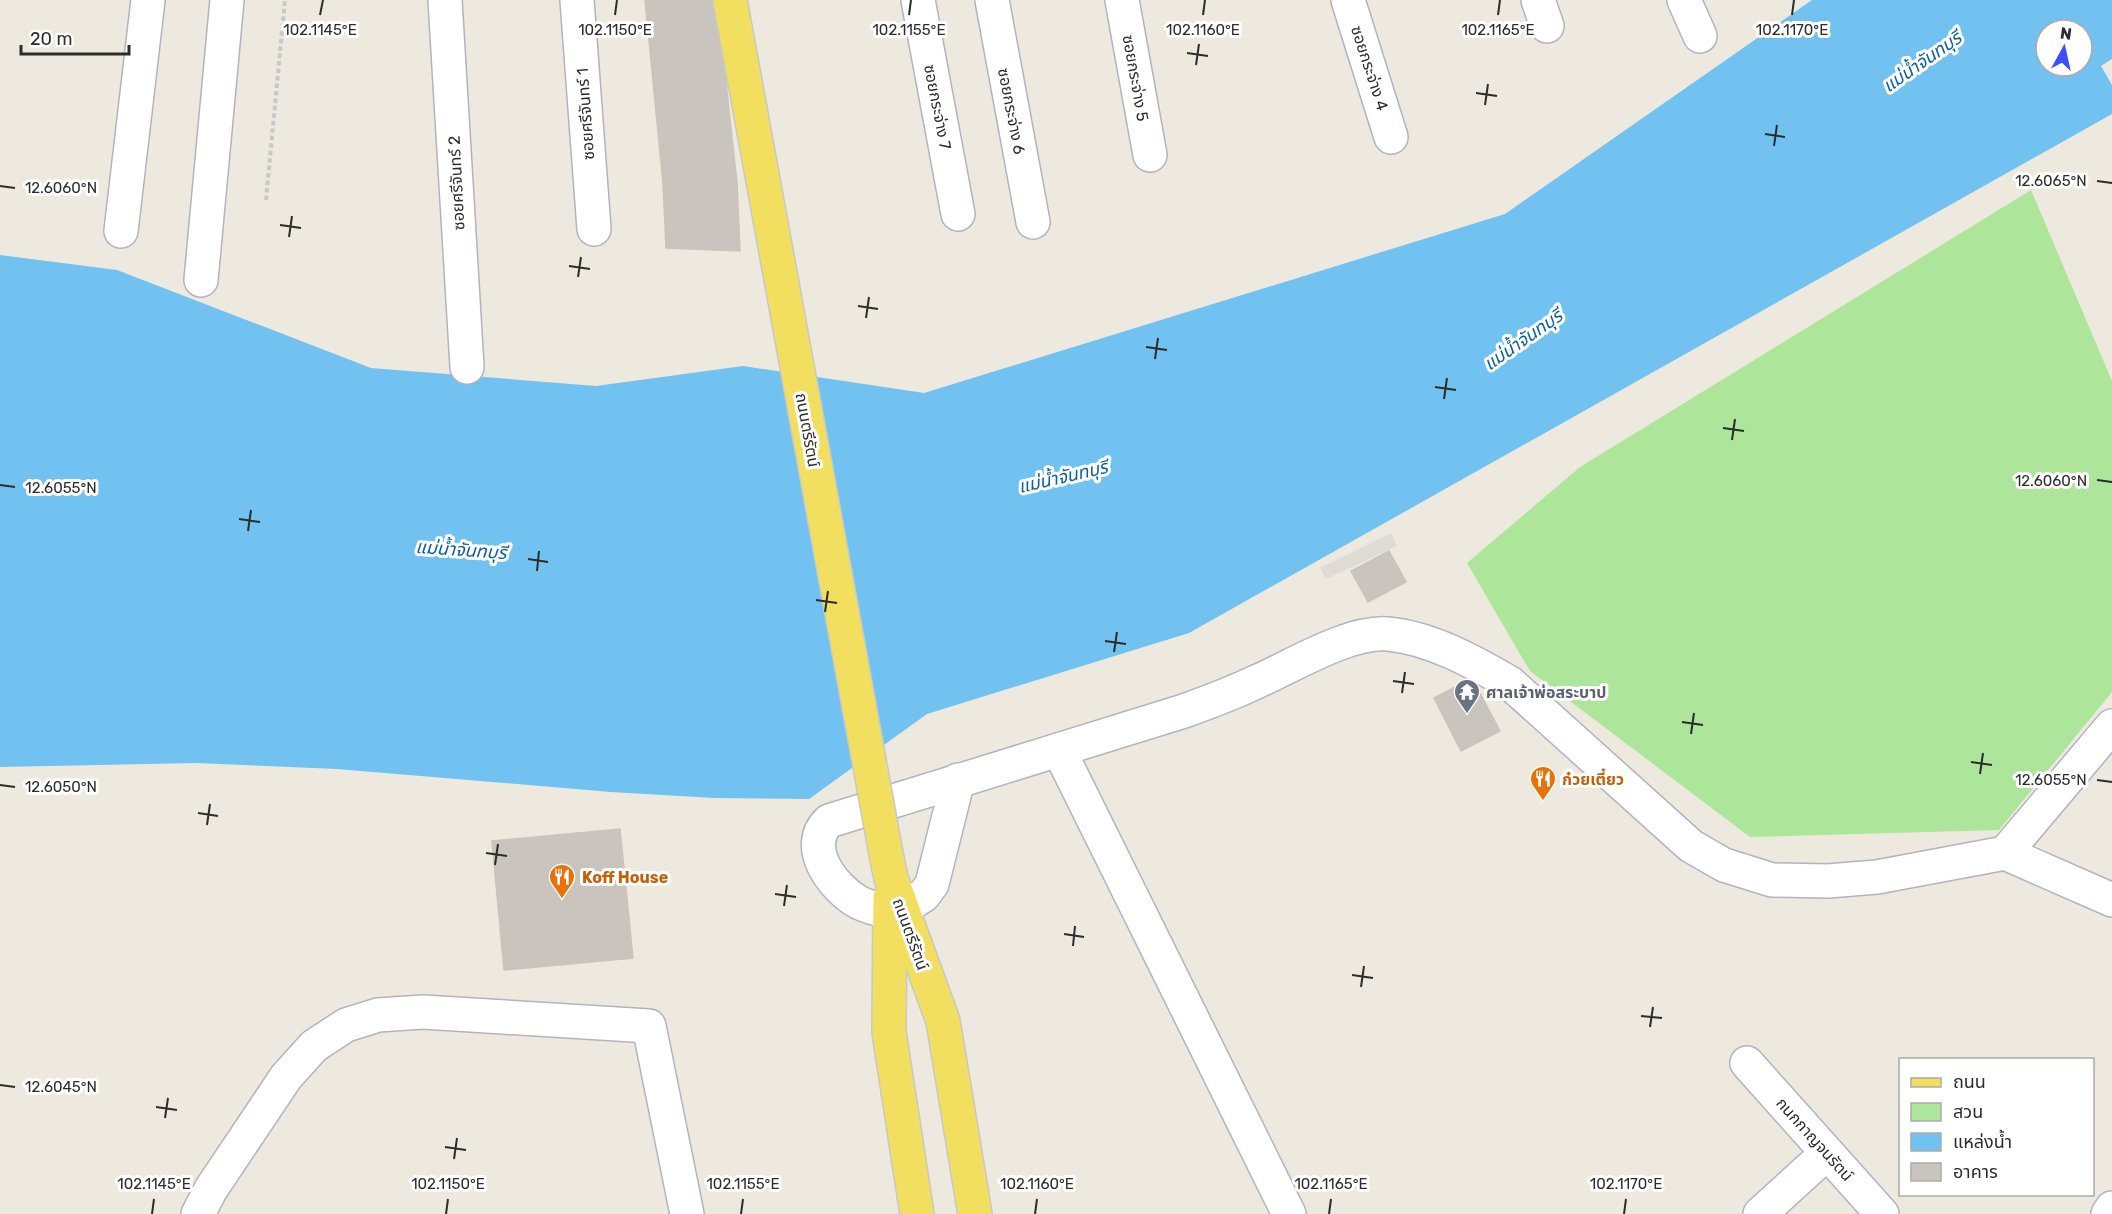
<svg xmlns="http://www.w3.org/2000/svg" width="2112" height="1214" font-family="Rubik,'Noto Sans Thai',sans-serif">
<rect width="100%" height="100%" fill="#eee9de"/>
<polygon fill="#ade59b" points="2031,190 2112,381 2112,692 1999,830 1750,837 1530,671 1467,563 1580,467"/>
<polygon fill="#dedbd5" points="1391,533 1397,546 1326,579 1320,568"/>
<path fill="#71c2f0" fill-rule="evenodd" d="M1812,0H2112V59L2101,66L2112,85V114L1189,633L927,714L809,799L714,798L611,792L337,769L195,763L0,767V255L117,270L371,368L596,386L743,366L924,393L1505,214ZM2046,30H2082V66H2046Z"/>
<g fill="#c9c5be" stroke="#c9c5b8" stroke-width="1.5">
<polygon points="645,0 717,0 737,183 663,183"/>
<polygon points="663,183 737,183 740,251 666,248"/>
<polygon points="1389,551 1406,582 1368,602 1351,571"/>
<polygon points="1472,678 1500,731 1461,751 1434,698"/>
<polygon points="620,829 633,958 504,970 492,841"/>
</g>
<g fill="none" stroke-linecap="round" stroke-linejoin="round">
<defs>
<g id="minor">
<polyline points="445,0 467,367"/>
<polyline points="577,0 594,229"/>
<polyline points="918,0 958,214"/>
<polyline points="992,0 1033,222"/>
<polyline points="1122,0 1150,155"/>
<polyline points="1348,0 1391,137"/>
<polyline points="1538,0 1547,26"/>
<polyline points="1684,0 1700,36"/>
<polyline points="121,231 148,0"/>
<polyline points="201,280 227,0"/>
<polyline points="1059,750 1289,1214"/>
<polyline points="2005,853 2112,726"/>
<polyline points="902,909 924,895 932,884 958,780"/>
<path d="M890,912C879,910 868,907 858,902C832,887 802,846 829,821L1184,711C1209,702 1233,693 1256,682C1293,666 1348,631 1388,634C1431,638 1474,662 1510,683L1691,846L1724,865L1772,880L1828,881L1877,877L2005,853L2112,900"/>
<polyline points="1747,1063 1882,1214"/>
<polyline points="198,1214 211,1189 286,1077 314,1046 346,1025 378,1015 423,1012 649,1026 687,1214"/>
<polyline points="1760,1214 1827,1153"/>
<polyline points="2108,1214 2112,1208"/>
</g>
<g id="major">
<polyline points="730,0 771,224"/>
<polyline points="887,859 891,878 943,1021 975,1214"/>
<polyline points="890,898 889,1032 917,1214"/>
</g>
</defs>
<use href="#minor" stroke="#b2b3c0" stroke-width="36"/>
<use href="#major" stroke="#c8c8c8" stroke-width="36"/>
<polyline stroke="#c8c8c8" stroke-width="4" stroke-dasharray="4.5 3" stroke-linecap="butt" points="266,200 285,0"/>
<use href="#minor" stroke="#fff" stroke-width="33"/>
<use href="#major" stroke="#f2de5f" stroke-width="33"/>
<defs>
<polyline id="major-bridge" points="771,224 887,859"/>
</defs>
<use href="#major-bridge" stroke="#c8c8c8" stroke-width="36" stroke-linecap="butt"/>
<use href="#major-bridge" stroke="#f2de5f" stroke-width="33"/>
</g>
<path fill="none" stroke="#2c2c2c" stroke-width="2" d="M320,15L323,0M615,15L617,0M909,15L911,0M1203,15L1205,0M1498,15L1500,0M1792,15L1794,0M1187,53L1208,56M1196,65L1199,44M1476,93L1497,96M1485,105L1488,84M1765,134L1785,137M1774,146L1777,125M2097,181L2112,183M0,186L15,188M280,225L301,228M289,237L292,216M569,266L590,269M578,277L581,257M858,306L878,309M866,318L869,297M1146,347L1167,350M1155,359L1158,338M1435,387L1456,390M1444,399L1447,378M1723,428L1744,431M1732,440L1735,419M2097,480L2112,482M0,485L15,487M239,519L260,522M248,531L251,510M528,559L548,562M537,571L539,551M816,600L837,603M825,612L828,591M1105,641L1126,644M1114,652L1117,632M1393,681L1414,684M1402,693L1405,672M1682,722L1703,725M1691,734L1694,713M1971,762L1992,765M1980,774L1983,753M2097,780L2112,782M0,785L15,787M198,813L218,816M207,825L210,804M486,853L507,856M495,865L498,844M775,894L796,897M784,906L787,885M1064,934L1084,937M1073,946L1075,926M1352,975L1373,978M1361,987L1364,966M1641,1016L1662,1018M1650,1027L1653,1007M0,1085L15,1087M156,1107L177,1110M165,1118L168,1098M445,1147L466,1150M454,1159L457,1138M152,1214L154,1199M446,1214L448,1199M741,1214L743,1199M1035,1214L1037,1199M1329,1214L1331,1199M1624,1214L1626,1199"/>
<defs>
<symbol id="temple-pin" viewBox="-11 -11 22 30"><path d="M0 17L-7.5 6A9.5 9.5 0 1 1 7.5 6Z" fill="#6b7280" stroke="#fff"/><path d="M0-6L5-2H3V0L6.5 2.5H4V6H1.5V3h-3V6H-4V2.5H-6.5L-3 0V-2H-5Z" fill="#fff"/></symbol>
<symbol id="restaurant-pin" viewBox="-11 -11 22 30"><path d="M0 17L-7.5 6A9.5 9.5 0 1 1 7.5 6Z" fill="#e8710a" stroke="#fff"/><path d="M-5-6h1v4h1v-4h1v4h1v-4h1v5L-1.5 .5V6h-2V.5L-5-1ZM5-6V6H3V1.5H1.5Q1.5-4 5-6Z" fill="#fff"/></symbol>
</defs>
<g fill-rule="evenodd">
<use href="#temple-pin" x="1452" y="677" width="30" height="40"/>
<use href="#restaurant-pin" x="1528" y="764" width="30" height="40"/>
<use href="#restaurant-pin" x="547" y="862" width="30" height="40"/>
</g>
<g text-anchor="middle" stroke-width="6" stroke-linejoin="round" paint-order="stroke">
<g font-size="16" fill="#2c2c2c" stroke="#fff">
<text transform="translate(1370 68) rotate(72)" y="6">ซอยกระจ่าง 4</text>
<text transform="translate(1136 78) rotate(80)" y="6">ซอยกระจ่าง 5</text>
<text transform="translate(938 107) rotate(79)" y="6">ซอยกระจ่าง 7</text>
<text transform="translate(1012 111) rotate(79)" y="6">ซอยกระจ่าง 6</text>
<text transform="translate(585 114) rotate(-94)" y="6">ซอยศรีจันทร์ 1</text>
<text transform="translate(456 183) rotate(-93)" y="6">ซอยศรีจันทร์ 2</text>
<text transform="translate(808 430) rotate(80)" y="6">ถนนตรีรัตน์</text>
<text transform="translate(911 934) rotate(70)" y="6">ถนนตรีรัตน์</text>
<text transform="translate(1815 1139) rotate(48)" y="6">กนกกาญจนรัตน์</text>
</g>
<g font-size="16" font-weight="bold" fill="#5b616d" stroke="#fff" text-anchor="start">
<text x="1486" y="698">ศาลเจ้าพ่อสระบาป</text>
</g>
<g font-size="16" font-weight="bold" fill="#c56008" stroke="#fff" text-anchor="start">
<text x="1562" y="785">ก๋วยเตี๋ยว</text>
<text x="582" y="883">Koff House</text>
</g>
<g font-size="18" font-style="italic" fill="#0c5fa0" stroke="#fff">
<text transform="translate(1922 62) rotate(-35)" y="6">แม่น้ำจันทบุรี</text>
<text transform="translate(1523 340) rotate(-35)" y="6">แม่น้ำจันทบุรี</text>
<text transform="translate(1063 477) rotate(-13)" y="6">แม่น้ำจันทบุรี</text>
<text transform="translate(461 550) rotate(4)" y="6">แม่น้ำจันทบุรี</text>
</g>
</g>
<g font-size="15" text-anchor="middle" fill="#2c2c2c" stroke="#fff" stroke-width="6" stroke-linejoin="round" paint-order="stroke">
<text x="320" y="35">102.1145°E</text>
<text x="615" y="35">102.1150°E</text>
<text x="909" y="35">102.1155°E</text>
<text x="1203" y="35">102.1160°E</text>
<text x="1498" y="35">102.1165°E</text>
<text x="1792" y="35">102.1170°E</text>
<text x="2051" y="186">12.6065°N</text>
<text x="61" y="193">12.6060°N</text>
<text x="2051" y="486">12.6060°N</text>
<text x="61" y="493">12.6055°N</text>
<text x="2051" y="785">12.6055°N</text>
<text x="61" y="792">12.6050°N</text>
<text x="61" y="1092">12.6045°N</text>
<text x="154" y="1189">102.1145°E</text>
<text x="448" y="1189">102.1150°E</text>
<text x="743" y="1189">102.1155°E</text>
<text x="1037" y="1189">102.1160°E</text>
<text x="1331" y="1189">102.1165°E</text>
<text x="1626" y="1189">102.1170°E</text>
</g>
<rect x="1899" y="1058" width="195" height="138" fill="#ffffff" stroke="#ababab" stroke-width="1.5"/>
<rect x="1911" y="1078" width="30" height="9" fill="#f2de5f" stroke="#ababab" stroke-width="1.5"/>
<text x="1953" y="1088" font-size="18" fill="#2c2c2c">ถนน</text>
<rect x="1911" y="1103" width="30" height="18" fill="#ade59b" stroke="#ababab" stroke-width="1.5"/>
<text x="1953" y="1118" font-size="18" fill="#2c2c2c">สวน</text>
<rect x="1911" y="1133" width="30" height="18" fill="#71c2f0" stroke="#ababab" stroke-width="1.5"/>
<text x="1953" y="1148" font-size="18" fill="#2c2c2c">แหล่งน้ำ</text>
<rect x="1911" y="1163" width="30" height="18" fill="#c9c5be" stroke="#ababab" stroke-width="1.5"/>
<text x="1953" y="1178" font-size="18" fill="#2c2c2c">อาคาร</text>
<g transform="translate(2064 48) rotate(8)"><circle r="28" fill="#ffffff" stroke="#ababab" stroke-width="1.5"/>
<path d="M0-4.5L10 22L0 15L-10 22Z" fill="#3d4ffc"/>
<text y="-9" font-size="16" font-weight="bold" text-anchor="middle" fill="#2c2c2c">N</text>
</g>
<path d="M21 45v9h108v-9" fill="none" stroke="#2c2c2c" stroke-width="3"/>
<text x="30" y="45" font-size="18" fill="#2c2c2c" stroke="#ffffff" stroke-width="4.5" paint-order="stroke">20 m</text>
</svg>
